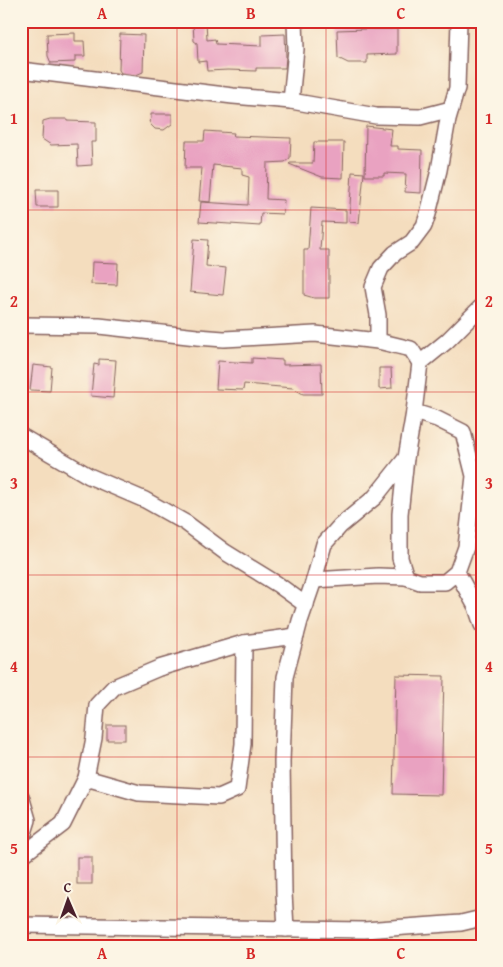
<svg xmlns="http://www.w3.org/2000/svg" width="503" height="967" font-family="'Gentium Book Plus',serif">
<rect width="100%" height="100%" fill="#fcf5e5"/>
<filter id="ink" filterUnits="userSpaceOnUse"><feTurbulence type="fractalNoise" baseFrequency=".02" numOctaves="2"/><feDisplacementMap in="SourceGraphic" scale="10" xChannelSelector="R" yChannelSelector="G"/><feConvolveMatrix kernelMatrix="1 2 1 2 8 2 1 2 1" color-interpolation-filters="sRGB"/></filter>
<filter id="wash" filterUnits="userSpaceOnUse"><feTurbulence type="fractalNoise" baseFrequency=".0096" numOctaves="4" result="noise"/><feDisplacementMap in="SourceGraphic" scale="20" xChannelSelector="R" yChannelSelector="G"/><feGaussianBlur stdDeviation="1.12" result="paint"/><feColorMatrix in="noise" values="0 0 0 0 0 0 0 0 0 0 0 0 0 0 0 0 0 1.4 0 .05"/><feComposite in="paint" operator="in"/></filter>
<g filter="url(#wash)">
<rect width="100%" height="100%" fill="#f4ddbe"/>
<g id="blocks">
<g fill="#e9a2c1">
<polygon points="206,21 207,40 215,39 216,44 262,46 262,35 285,34 286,57 285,68 256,68 256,71 228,70 207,71 206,61 198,62 197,43 194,41 193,22"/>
<polygon points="366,29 397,29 397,54 367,55 367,63 348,63 338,58 337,30"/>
<polygon points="75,33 75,41 84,41 85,56 75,56 75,62 51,63 48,56 47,34"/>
<polygon points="120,34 144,35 143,72 136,75 121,73 119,70"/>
<polygon points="151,114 172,114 172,124 164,130 155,129 151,125 149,121 151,119"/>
<polygon points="50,119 67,119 67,121 96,122 96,142 91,142 92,165 78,166 77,144 51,145 42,139 43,121"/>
<polygon points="366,126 392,129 390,146 398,146 398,149 422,150 421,193 405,192 406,174 384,173 384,176 365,176"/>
<polygon points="205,131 234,133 233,136 291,138 290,158 285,162 267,163 266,199 284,200 283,214 261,213 260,226 199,222 201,202 248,205 249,177 242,175 242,168 213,165 210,202 199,201 202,168 185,168 186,141 204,141"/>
<polygon points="314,142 344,142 343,178 322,177 289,164 290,163 313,163"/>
<polygon points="352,172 364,173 359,223 349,222"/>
<polygon points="36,190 58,190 58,207 37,207"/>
<polygon points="311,208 346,210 346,223 322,222 320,250 329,250 329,298 314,298 304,295 304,250 308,250"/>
<polygon points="194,239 208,240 206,266 226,268 223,295 190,292"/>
<polygon points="92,262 118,263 117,285 91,284"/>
<polygon points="252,358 283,360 283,365 321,364 322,394 303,394 293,388 244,384 243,390 216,389 218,361 252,363"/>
<polygon points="99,359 116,360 113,398 91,396 94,364 99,365"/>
<polygon points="33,365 52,367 50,391 30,390"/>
<polygon points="379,368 391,368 392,388 379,389"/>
<polygon points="396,675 444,676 441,795 393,794"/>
<rect x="107" y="725" width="18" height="15"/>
<rect x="77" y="857" width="15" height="27"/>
</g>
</g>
</g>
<g filter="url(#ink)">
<use href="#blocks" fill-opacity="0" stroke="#86625e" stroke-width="1"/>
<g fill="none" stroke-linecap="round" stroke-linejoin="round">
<defs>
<g id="minor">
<polyline points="21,70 233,96 291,101 376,116 420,117 451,109"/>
<polyline points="291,101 296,49 295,21"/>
<polyline points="21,325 99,326 197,337 224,339 315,334 378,341 411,349 420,363"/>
<polyline points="378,341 378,315 373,287 381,268 395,253 412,242 424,226 428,214 439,170 448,119 457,88 459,21"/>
<polyline points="21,436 89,476 145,500 186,523 225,552 277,584 306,605"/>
<polyline points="406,458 400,514 400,558 406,577 420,582 445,582 457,572 466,547 474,476 463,432 437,419 414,412"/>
<polyline points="457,572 476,607 482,625"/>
<polyline points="314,580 378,576 406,577"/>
<polyline points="86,778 139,793 219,797 237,789 243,744 244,643"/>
<polyline points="21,796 28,820 21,842"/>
<polyline points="21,856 63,824 86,778 94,738 97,705 114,687 159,668 244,643 296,636"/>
<polyline points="21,925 364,930 461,923 482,918"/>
<polyline points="286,929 284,893 282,762 285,677 300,621 314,580 324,544 340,526 375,497 406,458 414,412 420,363 447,341 482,306"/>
</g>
</defs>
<use href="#minor" stroke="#86625e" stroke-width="18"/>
<use href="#minor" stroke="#fff" stroke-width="15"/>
</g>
</g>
<path fill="none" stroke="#d62828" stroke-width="1" stroke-opacity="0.55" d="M177,21V946M326,21V946M21,210H482M21,392H482M21,575H482M21,757H482"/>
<rect width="503" height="967" fill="none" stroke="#fcf5e5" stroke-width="55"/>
<g transform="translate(68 900) rotate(358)" stroke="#fcf5e5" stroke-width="4" paint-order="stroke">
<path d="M0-4L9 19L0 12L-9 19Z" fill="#4a1f2b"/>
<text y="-8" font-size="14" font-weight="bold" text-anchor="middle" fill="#4a1f2b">С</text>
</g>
<rect x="28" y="28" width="448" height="912" fill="none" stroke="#d62828" stroke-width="2"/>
<g font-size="16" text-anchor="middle" font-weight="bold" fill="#d62828">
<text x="102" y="19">A</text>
<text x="251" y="19">B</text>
<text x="401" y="19">C</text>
<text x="14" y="124">1</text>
<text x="489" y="124">1</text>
<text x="14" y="307">2</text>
<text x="489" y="307">2</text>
<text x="14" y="489">3</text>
<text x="489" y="489">3</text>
<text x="14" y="672">4</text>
<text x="489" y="672">4</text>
<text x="14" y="854">5</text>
<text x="489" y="854">5</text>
<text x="102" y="959">A</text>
<text x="251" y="959">B</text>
<text x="401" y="959">C</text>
</g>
</svg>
